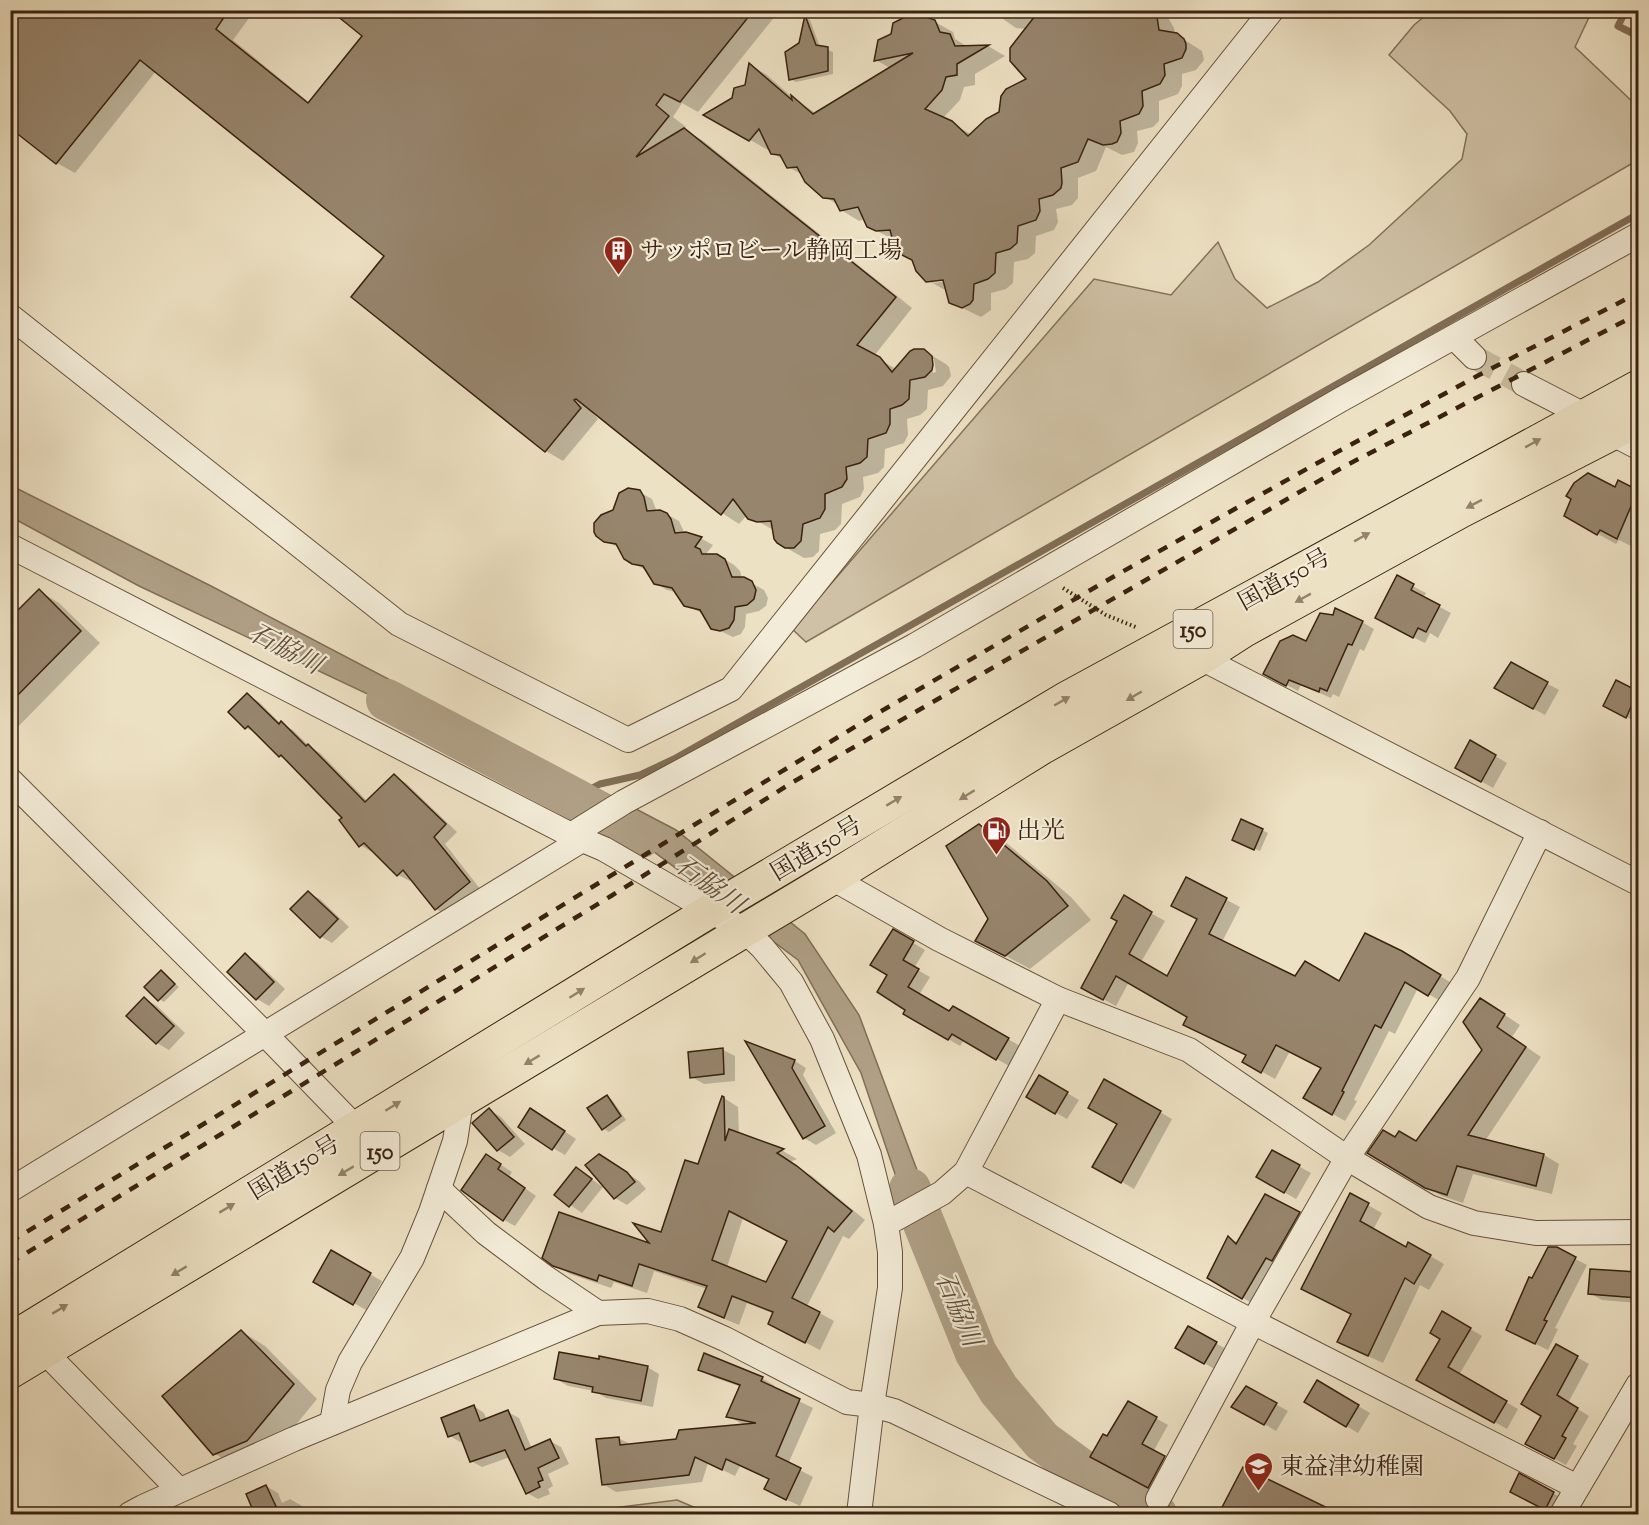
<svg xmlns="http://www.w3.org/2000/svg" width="1649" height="1525" font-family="'Sorts Mill Goudy','Noto Serif JP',serif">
<rect width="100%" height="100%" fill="#ede1c3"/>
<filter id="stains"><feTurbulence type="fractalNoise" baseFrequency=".00333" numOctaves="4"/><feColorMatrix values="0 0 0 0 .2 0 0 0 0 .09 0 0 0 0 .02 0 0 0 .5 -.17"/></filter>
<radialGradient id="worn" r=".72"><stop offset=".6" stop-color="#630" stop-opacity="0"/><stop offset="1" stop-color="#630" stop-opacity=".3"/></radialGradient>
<g fill="#cfc1a5" stroke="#84725a" stroke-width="1.5">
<polygon points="1431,11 1592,11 1575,47 1638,107 1638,160 806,642 792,629 1094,279 1171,295 1218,242 1235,279 1267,308 1318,282 1369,245 1462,159 1467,134 1450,111 1389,55 1414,25"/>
<polygon points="677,1500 710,1514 588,1514 589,1511"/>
</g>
<polygon fill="#b0a086" stroke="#816e57" stroke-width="1.5" points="10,485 211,586 676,830 805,934 859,1015 939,1229 925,1253 919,1245 861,1073 798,960 573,791 139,586 11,517"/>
<g fill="#0003" fill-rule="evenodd">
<path d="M10,10H255L233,40L310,103L364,36L332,10H780L698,112L682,103L673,117L686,127L684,130L702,140L912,308L874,356L896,369L924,351L946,364L949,367L951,376L943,386L928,390L927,409L920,415L907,419L908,435L904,443L885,449L884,467L878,473L863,477L864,489L860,497L842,504L841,524L835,530L820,534L819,551L813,557L804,558L778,543L775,531L747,515L739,524L722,513L591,411L598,419L563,461L546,451L387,255L156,71L75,173L57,163L10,126ZM931,359H934L936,372L933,373Z"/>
<path d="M990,10H1172L1167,16L1174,28L1175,34L1202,51L1204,60L1196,70L1182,74V86L1178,94L1159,101V121L1153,127L1137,131L1138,143L1134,152L1122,155L1106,147L1096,171L1078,178V198L1072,205L1056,209L1058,222L1054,230L1036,236L1035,253L1028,259L1014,262L1013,283L1006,289L991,293V310L981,317L950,302L947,291L927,280L914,261L894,240L868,226L865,219L859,221L841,210L838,205L824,196L803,175L788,167L784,160L772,153L770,148L768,150L706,115L733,99L746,86L750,65L767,75L793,98L817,114L890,68L876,60L935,22L953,32L955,39L968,47L988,46L1005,56L975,74V85L964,87L960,100L943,118L972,135L1000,113L1028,80L1011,61L1010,52L1026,29L1016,28ZM950,278V281L933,283V279Z"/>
<polygon points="806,18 810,20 820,47 833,52 833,74 796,82 790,79"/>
<polygon points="1619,483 1638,492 1638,541 1635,548 1619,540 1616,544 1566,516 1616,490"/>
<polygon points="639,492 652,499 657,512 666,514 679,521 685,534 702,539 713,545 706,554 721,557 734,565 740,571 742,578 764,590 768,598 766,606 759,611 746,614 745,627 741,634 733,637 712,627 704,614 685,605 676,592 667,590 655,583 648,571 632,563 620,548 601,539 615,511"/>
<polygon points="1397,578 1426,593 1423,598 1451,613 1438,638 1430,633 1425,643 1388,625"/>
<polygon points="39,591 59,603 100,643 10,735 10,618"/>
<polygon points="1362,622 1374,629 1364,651 1360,649 1339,697 1333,694 1331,698 1301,685 1298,691 1277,680"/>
<polygon points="1511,664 1559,690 1545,715 1496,688"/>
<polygon points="1617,682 1638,693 1638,723 1617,712"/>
<polygon points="247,695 259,702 281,724 293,730 310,747 320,753 368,802 394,776 406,783 457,832 445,844 481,890 448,916 436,909 412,879 410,881 398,875 374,851 372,852 360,845 344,818 289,762 279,756 258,734 246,728"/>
<polygon points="1471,742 1507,763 1493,788 1457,767"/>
<polygon points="979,826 1003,840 1071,897 1091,920 1030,969 977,940 989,919"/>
<polygon points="1262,830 1268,833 1260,851 1240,842"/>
<polygon points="1187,879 1240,907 1222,942 1296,978 1340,983 1416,961 1453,984 1442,1002 1418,988 1395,1034 1389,1031 1354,1100 1357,1101 1345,1121 1305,1098 1322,1068 1290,1051 1275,1079 1244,1062 1247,1055 1189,1017 1129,982 1116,1006 1083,988 1119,921 1124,898 1165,921 1141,962 1168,978 1198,919"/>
<polygon points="308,893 320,899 349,927 332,943 320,936"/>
<polygon points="893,931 925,950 914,968 930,977 919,995 949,1013 954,1008 1020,1046 1009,1066 964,1040 960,1046 905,1014 907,1009 889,975"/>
<polygon points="245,955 257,962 285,989 269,1006 257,999 229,972"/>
<polygon points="161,972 179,987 164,1002 159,999"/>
<polygon points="145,999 157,1006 185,1033 169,1050 157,1043"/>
<polygon points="1496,1009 1520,1025 1512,1037 1541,1057 1485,1141 1544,1155 1559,1164 1552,1194 1473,1174 1463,1203 1442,1196 1369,1153 1395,1138 1416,1143 1484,1050"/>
<polygon points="749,1044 795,1061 806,1068 803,1075 836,1133 816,1145 804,1138"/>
<polygon points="723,1050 735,1056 735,1081 704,1084 692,1077"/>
<polygon points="1039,1077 1079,1100 1067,1119 1028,1097"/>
<polygon points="1105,1081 1172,1119 1134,1189 1095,1166 1119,1124"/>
<polygon points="607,1096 612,1100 626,1120 609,1132 603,1128"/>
<path d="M724,1098L738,1107L739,1134L783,1151L797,1159L790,1162L812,1176L865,1220L849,1239L843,1236L807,1306L834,1321L820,1350L770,1324L774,1314L747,1303L739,1325L715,1315L700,1307L707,1289L654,1271L647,1293L614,1282L611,1288L570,1274L554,1264L654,1246L699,1166ZM743,1218L789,1241L767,1284L727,1267Z"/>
<polygon points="489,1110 501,1117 525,1144 510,1157 498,1150 474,1123"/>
<polygon points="543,1117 576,1139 565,1155 553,1148"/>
<polygon points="1273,1152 1311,1173 1296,1199 1258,1177"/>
<polygon points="487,1156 512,1172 509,1177 536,1196 515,1226 504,1220"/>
<polygon points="611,1162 639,1181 646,1189 627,1205 615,1198"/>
<polygon points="577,1169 603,1187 582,1213 556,1195"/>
<polygon points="1350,1195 1382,1213 1373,1230 1406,1249 1409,1244 1444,1264 1429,1290 1420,1285 1383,1363 1353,1349"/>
<polygon points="1299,1213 1311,1220 1255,1305 1209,1278 1229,1238 1239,1243"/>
<polygon points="1556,1249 1587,1265 1555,1328 1558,1329 1548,1350 1519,1336 1533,1280"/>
<polygon points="331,1252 382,1281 366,1310 315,1281"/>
<polygon points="1591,1270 1638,1274 1638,1303 1602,1300 1590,1293"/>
<polygon points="1443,1313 1482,1336 1459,1375 1518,1409 1507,1429 1418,1379 1442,1340"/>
<polygon points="1188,1328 1228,1350 1216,1370 1177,1347"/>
<polygon points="241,1331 265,1346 317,1399 271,1455 238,1468 214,1453"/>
<polygon points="1557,1346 1589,1364 1568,1403 1589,1416 1573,1444 1577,1446 1566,1465 1538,1450 1543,1415"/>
<polygon points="647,1367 659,1374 653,1407 606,1398 594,1391 568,1386 556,1379"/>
<polygon points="700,1369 762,1378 775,1386 774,1389 813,1408 788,1464 813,1477 800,1506 779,1496 770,1480 740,1466 735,1476 708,1463 702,1482 616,1492 603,1484 618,1438 632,1445 677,1441 744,1425 728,1416 741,1387 713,1377"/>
<polygon points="1318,1382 1370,1413 1358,1433 1306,1402"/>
<polygon points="1247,1388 1288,1411 1276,1431 1234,1406"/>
<polygon points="1129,1403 1168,1425 1153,1452 1176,1465 1160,1494 1103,1464 1108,1438"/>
<polygon points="474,1406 484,1413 487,1420 508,1412 519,1418 532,1449 550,1441 561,1447 569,1464 548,1474 553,1486 548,1489 550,1494 538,1499 527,1493 510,1457 482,1467 471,1461 464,1441 460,1442 450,1436"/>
<polygon points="266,1486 278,1493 282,1503 290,1499 302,1506 306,1514 257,1514"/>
<polygon points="1553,1493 1565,1500 1556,1514 1523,1498"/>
</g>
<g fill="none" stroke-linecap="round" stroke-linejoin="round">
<g stroke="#816e57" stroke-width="7">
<polyline points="1626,10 1618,26 1638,36"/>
<polyline points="573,798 600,784 640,775 674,759 1638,214"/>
</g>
<g stroke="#b0a086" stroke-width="42">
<polyline points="387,700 573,798 641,837"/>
<polyline points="910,1189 976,1353 999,1390 1042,1441 1120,1498 1156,1514"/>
</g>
</g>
<g fill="#97856d" stroke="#3a2210" stroke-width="1.5" fill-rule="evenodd">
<polygon points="10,10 229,10 216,29 308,103 362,36 330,10 754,10 680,102 664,94 656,105 669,116 636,157 684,128 896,297 857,345 880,357 892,372 910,351 914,349 924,349 932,356 933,365 932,370 925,377 910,380 909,399 902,405 890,409 890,424 886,433 868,439 867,457 860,463 846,467 847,479 842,487 825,494 825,509 820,518 803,524 801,541 794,548 785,548 777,543 774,539 771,521 757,522 748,519 733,499 721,515 576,399 574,400 581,408 545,452 351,297 384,256 140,60 56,164 10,128"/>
<polygon points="905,10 935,20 940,32 950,34 955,46 989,45 957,64 957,75 946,77 942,90 925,109 952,121 968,136 986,119 999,112 1001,96 1006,89 1026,79 1010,61 1010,48 1035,16 1045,10 1156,10 1159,30 1177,33 1184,39 1186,44 1186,49 1182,58 1164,64 1165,75 1160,84 1142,91 1143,106 1139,114 1120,121 1121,133 1117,142 1112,144 1103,145 1088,139 1078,162 1061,168 1062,183 1061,188 1053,195 1039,199 1040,211 1036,220 1018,226 1017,243 1010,249 996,253 995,273 988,279 974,284 973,300 970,304 962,308 949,303 943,280 926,282 916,271 912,260 896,252 890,230 876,231 867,227 858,207 840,211 834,199 823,198 805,182 797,167 787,168 780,155 771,154 759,129 749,141 703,115 732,98 734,88 745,85 749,63 792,100 791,95 813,114 913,53 874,61 878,40 891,34 893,23 905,17"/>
<polygon points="805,15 816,45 828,47 828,71 789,80 785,52 799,43"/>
<polygon points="1588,473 1615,487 1618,480 1638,490 1617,539 1600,530 1597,535 1564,516 1571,499 1566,496 1574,483"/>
<polygon points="628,488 640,490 644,497 647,511 660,510 667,513 671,519 675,533 686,532 702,537 695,547 700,549 702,554 717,554 725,559 732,577 744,577 752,581 756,590 754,599 747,605 735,607 734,620 729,628 720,631 711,629 700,610 684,606 672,588 654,584 643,566 632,564 624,559 616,544 604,542 596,536 594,532 594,523 601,515 613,510 619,493"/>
<polygon points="1397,575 1414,584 1411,590 1440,605 1426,632 1418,628 1413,638 1375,618"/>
<polygon points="39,589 81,631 10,703 10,618"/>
<polygon points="1335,608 1363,621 1352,645 1348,644 1327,691 1320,688 1319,692 1289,680 1286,686 1263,674 1280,641 1293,635 1306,641 1320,613 1333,615"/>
<polygon points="1511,662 1548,682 1533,709 1494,688"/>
<polygon points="1616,680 1638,691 1626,718 1603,706"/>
<polygon points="247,693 279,724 281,721 306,746 308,744 365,802 394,774 446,824 434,837 470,882 435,910 403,870 397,876 364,843 359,847 339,820 342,818 281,755 279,757 248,726 245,729 228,712"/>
<polygon points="1470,740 1496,755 1481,782 1455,768"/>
<polygon points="1241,819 1263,829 1254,850 1232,840"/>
<polygon points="979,824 1047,881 1068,906 1005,956 975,941 988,919 946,846"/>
<polygon points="1186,877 1227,898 1209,934 1295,976 1305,961 1339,981 1365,933 1402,951 1441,975 1428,996 1405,982 1381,1028 1375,1025 1342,1091 1344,1092 1332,1115 1303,1098 1321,1068 1276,1045 1261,1073 1242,1062 1246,1055 1183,1025 1187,1017 1116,976 1103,1000 1081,988 1117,921 1111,918 1124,895 1152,912 1129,954 1167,976 1197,919 1171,906"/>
<polygon points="308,891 338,919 320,938 290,909"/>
<polygon points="893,929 914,941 903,960 919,969 908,987 949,1011 953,1006 1009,1038 996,1060 952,1034 948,1040 903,1014 905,1010 877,992 887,975 870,965"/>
<polygon points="245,953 274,982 256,1000 227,972"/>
<polygon points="161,970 175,984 158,1001 144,987"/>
<polygon points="144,997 174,1026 156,1044 126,1016"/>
<polygon points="1480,998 1505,1014 1497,1027 1526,1047 1468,1135 1544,1154 1536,1186 1457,1166 1447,1195 1425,1188 1367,1153 1383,1130 1395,1137 1399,1131 1416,1141 1482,1050 1463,1022"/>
<polygon points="745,1041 795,1060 792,1068 825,1126 803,1139"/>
<polygon points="723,1048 724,1074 690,1078 688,1052"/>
<polygon points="1039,1075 1068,1092 1055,1114 1026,1097"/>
<polygon points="1104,1079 1161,1111 1121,1183 1092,1167 1117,1124 1088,1108"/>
<polygon points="607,1095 621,1116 602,1130 587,1108"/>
<path d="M722,1096L724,1097L725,1141L729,1129L784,1149L777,1153L797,1166L852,1211L834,1232L828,1227L792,1298L820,1312L805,1343L768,1324L773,1312L732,1296L724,1318L698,1307L707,1286L639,1264L632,1286L599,1275L597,1281L553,1266L542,1258L559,1212L649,1243L633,1223L661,1232L685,1160L698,1164ZM729,1211L787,1241L766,1282L712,1260Z"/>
<polygon points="489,1108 514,1137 497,1151 472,1123"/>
<polygon points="530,1108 565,1131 552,1150 518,1127"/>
<polygon points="1272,1150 1300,1165 1284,1193 1256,1177"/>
<polygon points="486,1154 501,1164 498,1169 525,1188 503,1221 461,1190"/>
<polygon points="599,1154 627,1172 635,1182 614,1199 585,1165"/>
<polygon points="576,1167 592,1179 569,1207 554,1195"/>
<polygon points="1350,1193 1369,1203 1360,1221 1406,1247 1408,1242 1431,1255 1414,1284 1405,1278 1368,1356 1337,1342 1351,1314 1301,1289"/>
<polygon points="1265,1194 1300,1212 1272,1261 1266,1258 1242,1299 1207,1278 1228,1236 1236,1244"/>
<polygon points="1548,1247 1557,1247 1576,1257 1544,1320 1547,1321 1535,1344 1506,1330 1529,1277 1532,1278"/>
<polygon points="331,1250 371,1273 353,1305 313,1282"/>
<polygon points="1590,1269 1638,1272 1638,1298 1588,1294"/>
<polygon points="1442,1311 1471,1328 1448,1367 1507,1401 1494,1423 1416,1380 1440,1339 1430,1333"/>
<polygon points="1188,1326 1217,1342 1204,1364 1175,1348"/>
<polygon points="241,1330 294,1384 247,1441 213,1455 162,1396"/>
<polygon points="1556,1344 1578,1356 1557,1395 1578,1408 1562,1436 1566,1438 1554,1459 1525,1444 1541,1416 1521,1404"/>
<polygon points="559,1352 599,1359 599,1356 648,1366 641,1401 592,1392 593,1387 554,1379"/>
<polygon points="704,1353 763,1377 761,1381 800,1399 776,1456 801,1468 786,1500 764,1489 769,1479 726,1459 722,1470 695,1457 689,1475 602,1485 596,1439 619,1437 620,1445 676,1439 679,1430 756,1423 726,1417 740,1385 698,1370"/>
<polygon points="1317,1380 1359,1405 1346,1427 1304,1402"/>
<polygon points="1246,1386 1277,1403 1264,1425 1231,1407"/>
<polygon points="1128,1401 1157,1417 1142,1444 1165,1456 1148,1488 1090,1457 1103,1434 1107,1436"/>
<polygon points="474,1405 480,1421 508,1410 525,1450 550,1439 559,1458 538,1468 543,1480 538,1482 540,1487 526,1494 505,1450 470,1462 459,1433 448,1437 441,1418"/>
<polygon points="1243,1467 1342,1515 1218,1515"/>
<polygon points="1519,1473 1554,1492 1545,1510 1510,1492"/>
<polygon points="266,1485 280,1515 255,1515 246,1494"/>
</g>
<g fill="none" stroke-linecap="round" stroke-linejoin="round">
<polyline stroke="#c9bb9f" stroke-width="24" stroke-dasharray="24 12" stroke-linecap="butt" points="1474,357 1524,384"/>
<defs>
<g id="minor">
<polyline points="10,316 399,624 628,740 731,689 1272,10"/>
<polyline points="1454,337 1474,357"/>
<polyline points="1524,384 1584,415"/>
<polyline points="1613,434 1638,447"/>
<polyline points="10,546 571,835 604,849 744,930 762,947 791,982 822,1039 869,1155 886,1224 890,1252 890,1288 872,1405 859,1514"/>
<polyline points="1201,658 1638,883"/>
<polyline points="10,780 266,1035 357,1129"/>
<polyline points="571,835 624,802 914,646 1340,400 1638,235"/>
<polyline points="832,878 939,939 1058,999 1189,1050 1347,1158 1429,1207 1474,1223 1536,1233 1638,1232"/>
<polyline points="966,1172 1253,1322 1577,1487"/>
<polyline points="439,1189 486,1233 546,1278 598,1313"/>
<polyline points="10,1190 582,840"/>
<polyline points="886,1224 942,1193 966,1172 1058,999"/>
<polyline points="44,1351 179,1490"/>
<polyline points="332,1423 338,1390 350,1362 412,1258 431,1212 455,1141 461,1102"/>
<polyline points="1158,1499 1253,1322 1347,1158 1468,978 1540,832"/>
<polyline points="130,1514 143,1507 294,1439 598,1313 648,1311 680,1319 725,1339 847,1402 872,1405 894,1411 1109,1514"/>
<polyline points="1562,1514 1638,1385"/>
</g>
<g id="highway">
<polyline points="10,1340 718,906 1067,698 1638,387"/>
<polyline points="10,1372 832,878 1043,747 1201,658 1243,631 1461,511 1638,420"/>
</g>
</defs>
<use href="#minor" stroke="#67523d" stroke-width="26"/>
<use href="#highway" stroke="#3a2210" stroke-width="35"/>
<polyline stroke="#3a2210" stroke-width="4" stroke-dasharray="1.5 3" stroke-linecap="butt" points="1063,588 1106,615 1138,628"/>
<use href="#minor" stroke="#f3ecd8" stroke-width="24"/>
<use href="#highway" stroke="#ede1c3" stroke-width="33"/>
<g stroke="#3a2210" stroke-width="4.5" stroke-dasharray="10 10" stroke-linecap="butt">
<polyline points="10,1242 871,717 1120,573 1339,451 1479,375 1638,293"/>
<polyline points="10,1263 611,896 793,782 1345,466 1638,314"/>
</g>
</g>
<defs><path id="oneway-solid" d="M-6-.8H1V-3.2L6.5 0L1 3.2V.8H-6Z" transform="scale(1.5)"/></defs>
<g fill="#94826a">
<use href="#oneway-solid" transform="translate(1533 443) rotate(-29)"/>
<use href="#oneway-solid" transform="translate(1474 504) rotate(153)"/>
<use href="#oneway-solid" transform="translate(1362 537) rotate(-29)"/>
<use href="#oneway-solid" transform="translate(1303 598) rotate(151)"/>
<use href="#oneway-solid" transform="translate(1134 696) rotate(150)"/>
<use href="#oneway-solid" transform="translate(1062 701) rotate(-30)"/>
<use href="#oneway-solid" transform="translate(967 795) rotate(148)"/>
<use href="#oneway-solid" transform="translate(894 801) rotate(-31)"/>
<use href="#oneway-solid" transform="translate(698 958) rotate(148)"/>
<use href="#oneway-solid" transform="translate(577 993) rotate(-32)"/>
<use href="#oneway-solid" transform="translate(532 1060) rotate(149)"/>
<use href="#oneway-solid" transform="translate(393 1106) rotate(-32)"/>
<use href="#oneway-solid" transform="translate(346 1171) rotate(149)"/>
<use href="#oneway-solid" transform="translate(227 1208) rotate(-31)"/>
<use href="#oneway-solid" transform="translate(179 1271) rotate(149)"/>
<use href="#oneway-solid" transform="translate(60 1309) rotate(-31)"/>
</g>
<defs>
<symbol id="building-pin" viewBox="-11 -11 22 30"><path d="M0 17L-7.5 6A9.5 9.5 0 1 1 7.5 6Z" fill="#8f2418" stroke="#f3ecd8"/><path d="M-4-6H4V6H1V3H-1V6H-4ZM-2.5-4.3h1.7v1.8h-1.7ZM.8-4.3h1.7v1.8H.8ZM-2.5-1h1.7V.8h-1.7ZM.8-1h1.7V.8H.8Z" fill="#fff"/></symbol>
<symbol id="fuel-pin" viewBox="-11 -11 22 30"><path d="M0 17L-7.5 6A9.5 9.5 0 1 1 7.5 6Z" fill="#8f2418" stroke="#f3ecd8"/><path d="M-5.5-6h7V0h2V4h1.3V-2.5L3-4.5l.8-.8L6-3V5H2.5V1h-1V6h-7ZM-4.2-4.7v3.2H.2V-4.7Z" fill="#fff"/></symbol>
<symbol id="school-pin" viewBox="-11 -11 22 30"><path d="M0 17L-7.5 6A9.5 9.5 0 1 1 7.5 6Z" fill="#8f2418" stroke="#f3ecd8"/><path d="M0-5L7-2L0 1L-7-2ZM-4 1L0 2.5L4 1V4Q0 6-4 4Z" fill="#fff"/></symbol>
</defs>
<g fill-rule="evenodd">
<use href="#building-pin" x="602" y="234" width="33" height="45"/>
<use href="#fuel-pin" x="980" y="814" width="33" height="45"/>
<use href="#school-pin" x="1242" y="1450" width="33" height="45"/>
</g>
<g text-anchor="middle" stroke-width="4.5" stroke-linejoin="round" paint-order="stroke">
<g fill="#f3ecd8" stroke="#725f4c" stroke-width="1.5">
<rect x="1173.5" y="610" width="39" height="38" rx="4.5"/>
<rect x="360.5" y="1132" width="39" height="38" rx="4.5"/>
</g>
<g font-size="22" font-weight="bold" fill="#3a2210">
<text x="1193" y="637">150</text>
<text x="380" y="1159">150</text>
</g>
<g font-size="24" fill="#3a2210" stroke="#f3ecd8" text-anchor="start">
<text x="640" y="258">サッポロビール静岡工場</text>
<text x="1017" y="838">出光</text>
<text x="1280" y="1474">東益津幼稚園</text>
</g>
<g font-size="24" fill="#3a2210" stroke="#f3ecd8">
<text transform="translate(1284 579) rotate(-29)" y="8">国道150号</text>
<text transform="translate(816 848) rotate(-31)" y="8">国道150号</text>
<text transform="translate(294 1167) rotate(-31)" y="8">国道150号</text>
</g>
<g font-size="26" font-style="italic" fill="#634e39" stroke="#f3ecd8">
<text transform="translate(286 648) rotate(28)" y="9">石脇川</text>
<text transform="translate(710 884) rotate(36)" y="9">石脇川</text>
<text transform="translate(959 1309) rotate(67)" y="9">石脇川</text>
</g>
</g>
<rect width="1649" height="1525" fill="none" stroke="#ede1c3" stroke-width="36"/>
<rect x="12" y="12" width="1625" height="1501" fill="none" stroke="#3a2210" stroke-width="3"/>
<rect x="18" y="18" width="1613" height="1489" fill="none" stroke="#3a2210" stroke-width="1.5"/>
<rect width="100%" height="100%" filter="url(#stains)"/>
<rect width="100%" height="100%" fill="url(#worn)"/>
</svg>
